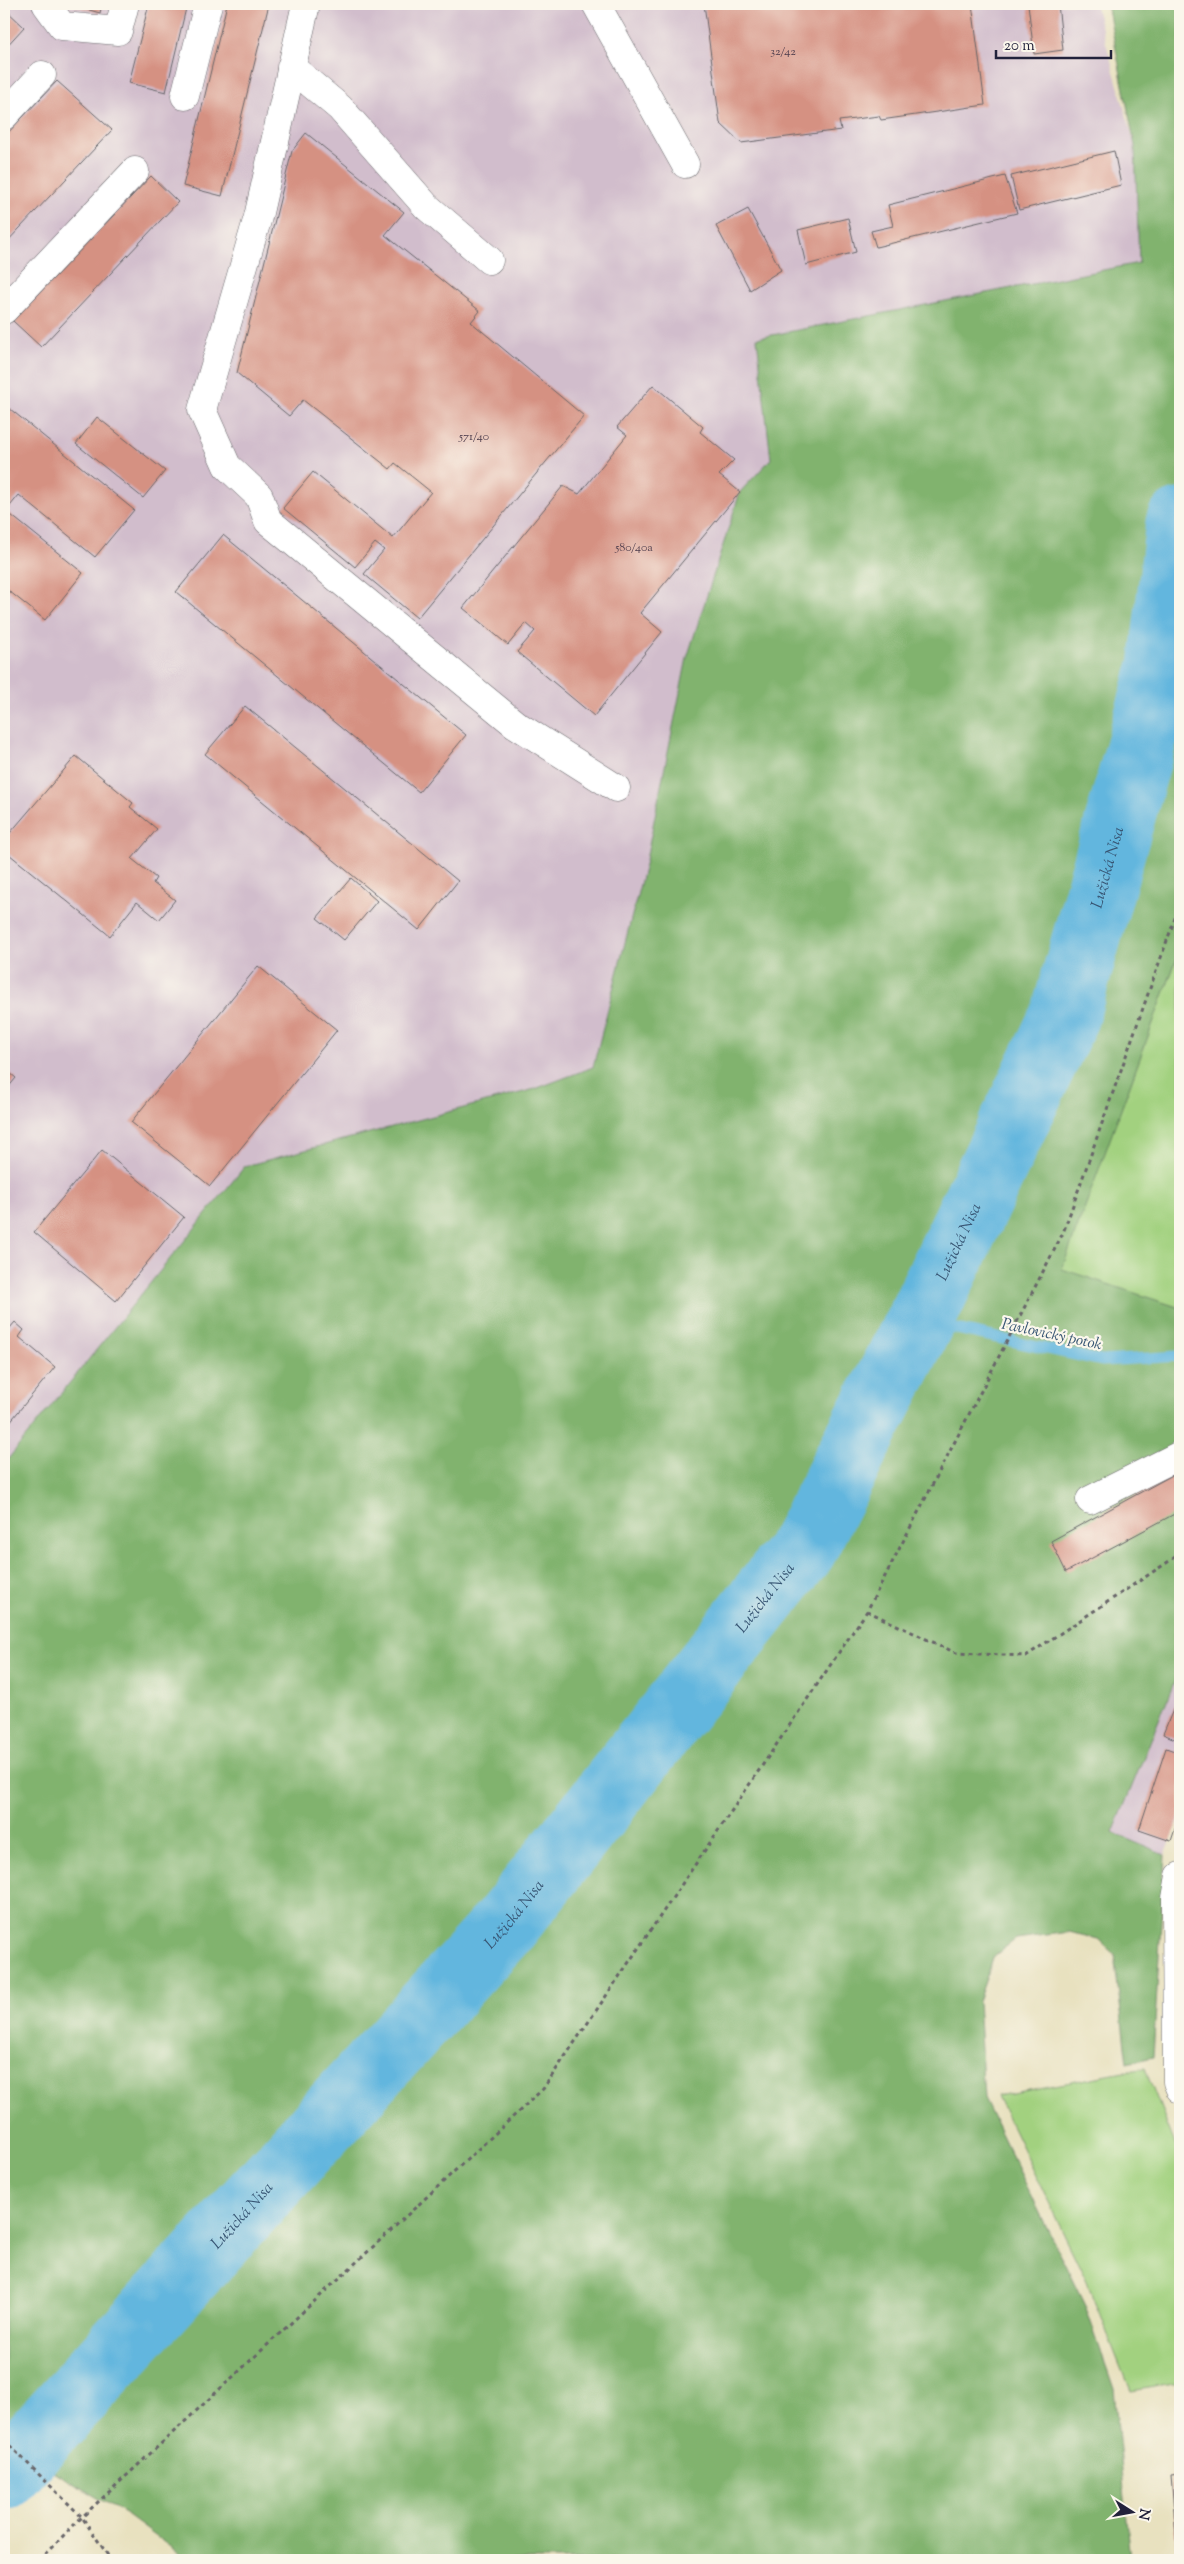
<svg xmlns="http://www.w3.org/2000/svg" width="1184" height="2564" font-family="'Sorts Mill Goudy',serif">
<rect width="100%" height="100%" fill="#fbf7ec"/>
<filter id="ink" filterUnits="userSpaceOnUse"><feTurbulence type="fractalNoise" baseFrequency=".02" numOctaves="2"/><feDisplacementMap in="SourceGraphic" scale="10" xChannelSelector="R" yChannelSelector="G"/><feConvolveMatrix kernelMatrix="1 2 1 2 8 2 1 2 1" color-interpolation-filters="sRGB"/></filter>
<filter id="wash" filterUnits="userSpaceOnUse"><feTurbulence type="fractalNoise" baseFrequency=".0096" numOctaves="4" result="noise"/><feDisplacementMap in="SourceGraphic" scale="20" xChannelSelector="R" yChannelSelector="G"/><feGaussianBlur stdDeviation="1.12" result="paint"/><feColorMatrix in="noise" values="0 0 0 0 0 0 0 0 0 0 0 0 0 0 0 0 0 1.4 0 .05"/><feComposite in="paint" operator="in"/></filter>
<g filter="url(#wash)">
<rect width="100%" height="100%" fill="#e8e1bf"/>
<g fill="#d1bdcc">
<polygon points="4,4 1095,4 1135,146 1139,263 757,338 771,459 740,492 687,657 645,865 593,1067 535,1089 245,1166 4,1464"/>
<polygon points="1180,1668 1180,1818 1165,1855 1113,1833"/>
</g>
<g fill="#a2d17f" stroke="#627a5d">
<polygon points="1180,950 1180,1308 1061,1270"/>
<polygon points="1145,2068 1180,2157 1180,2383 1130,2391 1087,2282 997,2096"/>
</g>
<polygon fill="#81b36e" stroke="#526a54" points="1107,4 1180,4 1180,950 1062,1269 1180,1308 1180,1668 1113,1833 1165,1855 1153,2057 1127,2063 1114,1954 1098,1939 1069,1932 1016,1939 994,1956 978,2001 984,2098 1086,2308 1114,2389 1131,2560 188,2560 128,2516 4,2442 4,1464 245,1166 535,1089 593,1067 645,865 687,658 740,492 771,459 757,338 1139,263 1135,146"/>
<g fill="none" stroke-linecap="round" stroke-linejoin="round">
<polyline stroke="#62b6de" stroke-width="11" points="920,1321 1102,1361 1180,1356"/>
<path stroke="#62b6de" stroke-width="69" id="s1" d="M4,2475L506,1924L803,1548L920,1321L1065,1015L1163,666L1180,523"/>
</g>
<g id="blocks">
<g fill="#d59182">
<polygon points="68,4 102,4 100,13"/>
<polygon points="149,4 187,4 166,92 129,83"/>
<polygon points="227,4 269,4 222,196 183,186"/>
<polygon points="704,4 972,4 985,105 881,120 879,116 839,121 841,130 741,143 720,123"/>
<polygon points="1028,4 1058,4 1063,50 1034,54"/>
<polygon points="4,8 24,27 4,49"/>
<polygon points="57,81 112,130 4,245 4,137"/>
<polygon points="306,133 404,212 385,235 480,311 471,322 584,416 417,618 364,574 384,550 375,543 355,567 283,508 313,472 393,538 431,492 395,463 390,469 303,400 289,416 237,373 292,151"/>
<polygon points="1114,151 1121,185 1019,210 1011,176"/>
<polygon points="151,176 178,202 41,347 13,321"/>
<polygon points="1005,176 1017,213 876,247 871,231 893,226 888,205"/>
<polygon points="748,209 781,270 750,290 716,226"/>
<polygon points="848,218 856,252 806,265 798,230"/>
<polygon points="653,385 703,427 700,432 734,460 719,475 740,492 640,613 662,632 594,716 517,652 535,631 526,623 508,645 463,608 563,486 579,494 627,435 617,427"/>
<polygon points="4,404 134,510 95,557 19,495 6,511 83,573 45,620 4,587 4,491 8,486 4,482"/>
<polygon points="97,417 165,471 143,498 76,444"/>
<polygon points="223,535 466,735 419,792 176,592"/>
<polygon points="245,706 458,881 419,930 205,754"/>
<polygon points="76,756 133,803 130,807 157,829 132,859 156,878 153,883 175,900 159,920 137,902 110,936 4,850 4,840"/>
<polygon points="351,878 377,901 344,940 317,918"/>
<polygon points="258,966 337,1030 210,1186 131,1122"/>
<polygon points="4,1068 16,1078 6,1090 4,1088"/>
<polygon points="102,1150 184,1217 116,1301 34,1232"/>
<polygon points="15,1322 24,1330 19,1337 55,1367 4,1429 4,1325 9,1329"/>
<polygon points="1180,1471 1180,1511 1066,1572 1051,1541"/>
<polygon points="1180,1693 1180,1741 1163,1734"/>
<polygon points="1166,1748 1180,1753 1180,1814 1171,1841 1139,1830"/>
<polygon points="1180,2474 1180,2560 1178,2560 1171,2475"/>
</g>
</g>
</g>
<g filter="url(#ink)">
<use href="#blocks" fill-opacity="0" stroke="#676569" stroke-width="1"/>
<g fill="none" stroke-linecap="round" stroke-linejoin="round">
<defs>
<g id="minor">
<polyline points="46,4 62,26 118,31 125,4"/>
<polyline points="306,4 258,217 202,410 227,466 259,496 268,521 515,724 616,788"/>
<polyline points="596,4 685,164"/>
<polyline points="291,67 340,108 426,206 489,260"/>
<polyline points="185,96 208,4"/>
<polyline points="4,116 42,75"/>
<polyline points="4,310 135,171"/>
<polyline points="1090,1500 1180,1455"/>
<polyline points="1180,1876 1176,1898 1177,2082 1180,2089"/>
</g>
</defs>
<use href="#minor" stroke="#676569" stroke-width="29"/>
<g stroke="#676569" stroke-width="3" stroke-dasharray="4 4" stroke-linecap="butt">
<polyline points="867,1611 956,1653 1026,1656 1180,1554"/>
<polyline points="4,2440 82,2517 111,2560"/>
<polyline points="39,2560 82,2517 543,2089 867,1611 1063,1233 1180,904"/>
</g>
<use href="#minor" stroke="#fff" stroke-width="28"/>
</g>
</g>
<g text-anchor="middle" stroke-width="4.5" stroke-linejoin="round" paint-order="stroke">
<g font-size="12" fill="#4f3e4d">
<text x="783" y="55">32/42</text>
<text x="474" y="440">571/40</text>
<text x="634" y="551">580/40a</text>
</g>
<g font-size="16" font-style="italic" fill="#385674" stroke="#fbf7ec">
<text dy="6" stroke="none"><textPath href="#s1" startOffset="1972">Lužická Nisa</textPath></text>
<text dy="6" stroke="none"><textPath href="#s1" startOffset="1568">Lužická Nisa</textPath></text>
<text transform="translate(1052 1333) rotate(12)" y="6">Pavlovický potok</text>
<text dy="6" stroke="none"><textPath href="#s1" startOffset="1162">Lužická Nisa</textPath></text>
<text dy="6" stroke="none"><textPath href="#s1" startOffset="758">Lužická Nisa</textPath></text>
<text dy="6" stroke="none"><textPath href="#s1" startOffset="352">Lužická Nisa</textPath></text>
</g>
</g>
<rect width="1184" height="2564" fill="none" stroke="#fbf7ec" stroke-width="20"/>
<g transform="translate(1132 2512) rotate(101)" stroke="#fbf7ec" stroke-width="4" paint-order="stroke">
<path d="M0-4L9 19L0 12L-9 19Z" fill="#22223b"/>
<text y="-8" font-size="14" font-weight="bold" text-anchor="middle" fill="#22223b">N</text>
</g>
<path d="M996 50v8h115v-8" fill="none" stroke="#22223b" stroke-width="2.5"/>
<text x="1004" y="50" font-size="15" fill="#22223b" stroke="#fbf7ec" stroke-width="4" paint-order="stroke">20 m</text>
</svg>
